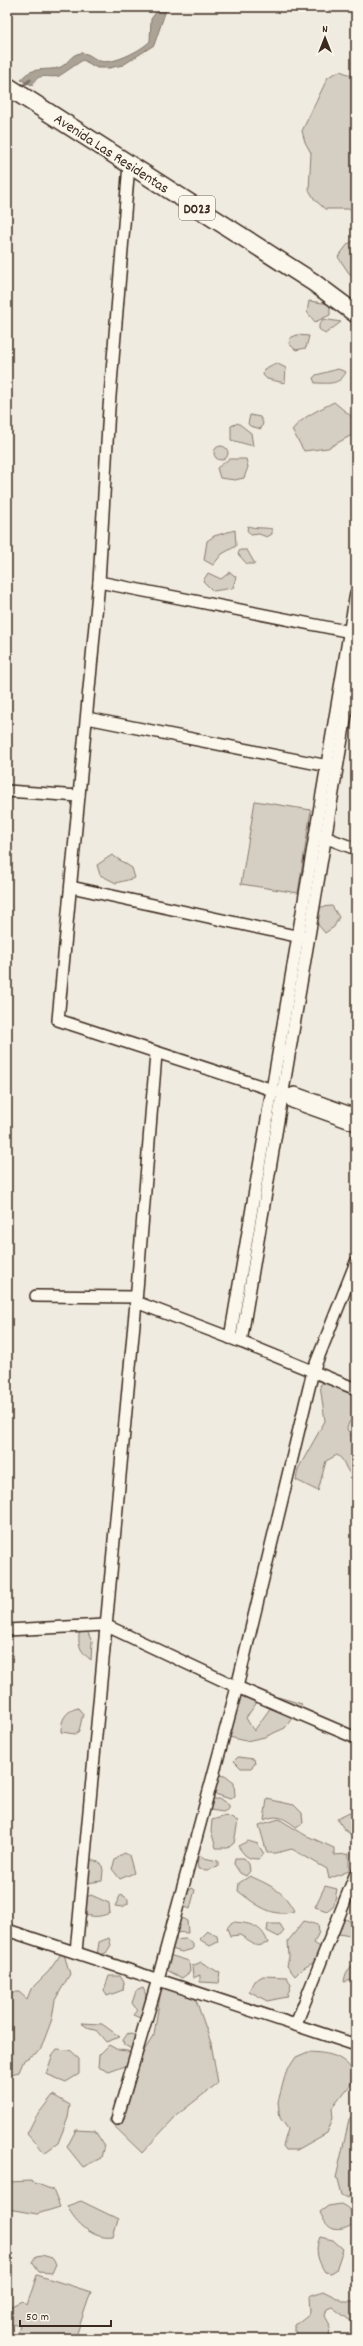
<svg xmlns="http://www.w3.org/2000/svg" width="363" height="2346" font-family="Dekko,sans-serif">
<rect width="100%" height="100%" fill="#f0ebe0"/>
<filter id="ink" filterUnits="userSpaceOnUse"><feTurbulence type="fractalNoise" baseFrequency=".025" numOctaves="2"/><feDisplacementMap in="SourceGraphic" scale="8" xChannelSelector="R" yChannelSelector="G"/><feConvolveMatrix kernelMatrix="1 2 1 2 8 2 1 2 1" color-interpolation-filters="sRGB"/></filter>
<g filter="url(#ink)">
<g fill="#d5cec3" stroke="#887c70">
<polygon points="340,71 356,77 356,209 325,209 315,200 309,190 311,153 305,142 302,131 328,77"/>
<polygon points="356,239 356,277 351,276 338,257 348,244"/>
<polygon points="309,301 330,304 330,315 315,322 307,312"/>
<polygon points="323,319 341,322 325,334 319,329 319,325"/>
<polygon points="297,335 309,336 306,348 296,350 289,344 290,338"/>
<polygon points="276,363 286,368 285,383 267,379 263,375 264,369"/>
<path d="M338,369L346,372C339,386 328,383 315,383L313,378L316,375Z"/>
<path d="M334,402L352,417V435L328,448L304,451L292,430C303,416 319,410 334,402Z"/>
<polygon points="250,415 260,417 263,423 261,429 250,426 248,424"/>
<polygon points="238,423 251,433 253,446 231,440 231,426"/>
<circle cx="221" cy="453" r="7"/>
<polygon points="229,459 246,459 248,467 244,478 235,480 220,478 217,468"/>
<path d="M248,526C257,529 263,527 272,529V534L267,537L259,534L251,535L247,530Z"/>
<polygon points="235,530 236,546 222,554 213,565 204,560 207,541 214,536"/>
<polygon points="240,550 247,550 255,564 247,564 238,554"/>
<polygon points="230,572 236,577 233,588 213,591 203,581 208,573 221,579"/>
<polygon points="255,801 311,810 298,893 241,884"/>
<polygon points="112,855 132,868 135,878 116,883 100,875 97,865"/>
<polygon points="332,906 339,917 334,927 325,933 314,920 319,907"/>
<path d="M325,1382L356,1391V1420L349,1422L347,1429L356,1444V1478C343,1471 347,1461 337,1455L326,1461L318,1491L296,1480L298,1469L325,1421L320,1385Z"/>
<path d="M86,1628L92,1642L91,1660C81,1652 78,1647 79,1634Z"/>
<polygon points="240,1694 260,1698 246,1718 254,1731 278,1697 302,1704 285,1728 265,1737 246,1741 225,1736"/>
<path d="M78,1708L83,1714L79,1731L75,1734L61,1732C61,1720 65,1711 78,1708Z"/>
<polygon points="238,1757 254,1759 255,1764 251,1768 241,1768 234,1761"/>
<polygon points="212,1774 225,1776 234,1783 235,1796 230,1799 212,1793"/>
<polygon points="209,1799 220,1799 229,1805 229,1809 223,1812 204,1809"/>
<path d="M267,1799L294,1805L302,1813L303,1823L296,1827C284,1818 278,1814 264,1820Z"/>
<polygon points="356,1810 356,1839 345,1830 337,1819"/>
<polygon points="226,1816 238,1821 234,1843 228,1848 216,1848 211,1831 212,1820"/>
<polygon points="279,1819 305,1835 334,1848 334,1855 349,1854 349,1871 329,1879 327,1869 292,1849 276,1853 267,1853 259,1825"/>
<path d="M248,1841L258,1844L264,1854L258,1859C247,1859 244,1855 238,1846Z"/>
<polygon points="124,1853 129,1855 134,1873 120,1879 112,1869 115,1860"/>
<polygon points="200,1855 204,1858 218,1861 218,1867 207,1870 198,1869 197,1863"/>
<polygon points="87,1858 101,1863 103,1870 102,1881 86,1883 75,1876 78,1866"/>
<polygon points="235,1858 244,1858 249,1864 250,1871 246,1876 240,1873 234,1864"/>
<path d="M250,1876C270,1885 284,1891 294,1911C273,1919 255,1904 238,1891L239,1883Z"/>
<polygon points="325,1886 337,1889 334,1905 327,1911 315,1907"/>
<polygon points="192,1888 195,1890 190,1909 183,1906 186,1893"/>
<polygon points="121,1894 128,1899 128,1904 122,1907 115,1906"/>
<path d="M91,1895L109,1903L110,1913C98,1918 89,1918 78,1910L84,1898Z"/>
<polygon points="175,1914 187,1921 188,1933 171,1932 166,1924 167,1918"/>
<polygon points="338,1915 350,1921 354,1928 350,1936 339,1934 332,1925"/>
<polygon points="304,1921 318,1925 319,1932 314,1943 320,1947 318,1960 302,1969 295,1976 287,1966 289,1957 288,1941"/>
<path d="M232,1922C250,1923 262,1925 268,1943L258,1946L240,1935L230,1936L227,1928Z"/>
<polygon points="268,1924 280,1924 284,1931 279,1937 267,1931"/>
<polygon points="207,1931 217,1936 218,1942 210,1946 199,1939"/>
<polygon points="109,1938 111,1945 106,1953 97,1956 99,1942"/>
<polygon points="186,1939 193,1943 193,1949 182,1952 171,1949 170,1940"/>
<polygon points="63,1951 70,1974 55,2000 52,2019 40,2051 24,2060 19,2072 7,2075 7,1992 19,1992 27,1999 31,1989 49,1971"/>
<polygon points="169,1955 189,1961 190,1972 182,1978 163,1968"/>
<polygon points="201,1962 220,1973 218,1983 200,1982 200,1975 193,1978 192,1966"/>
<path d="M356,1964V1979L344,1982C345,1974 348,1967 356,1964Z"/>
<polygon points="109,1976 120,1976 124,1982 123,1990 107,1996 104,1990"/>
<polygon points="163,1976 196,2000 211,2043 218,2083 177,2115 142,2153 109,2121 135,2065 154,2035"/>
<polygon points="263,1976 287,1977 291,1985 287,1997 267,2001 249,1991 254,1981"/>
<path d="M143,1988C148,1996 148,2012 140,2018L133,2015L137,2010L132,2003L136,1991Z"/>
<polygon points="81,2023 102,2024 120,2037 106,2042 96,2030 90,2029"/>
<polygon points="128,2033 136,2036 132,2049 124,2045 123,2040"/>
<polygon points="109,2045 118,2050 128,2051 133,2058 128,2065 109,2072 98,2067 99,2055"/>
<polygon points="57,2049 70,2050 79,2058 79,2074 66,2082 46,2074 53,2054"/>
<path d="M308,2052C327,2053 341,2054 353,2071L351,2084L332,2108L333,2118L327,2133L297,2150H286L283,2146L288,2129L280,2118L278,2102L286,2072L296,2057Z"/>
<polygon points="53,2095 70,2105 68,2118 58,2143 44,2153 27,2134 35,2118"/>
<polygon points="356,2111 356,2191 348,2198 342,2195 338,2179 336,2178 349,2120"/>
<polygon points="76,2130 95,2131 104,2145 101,2158 83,2167 67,2147"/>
<polygon points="30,2181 53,2190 60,2207 37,2214 8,2209 8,2182"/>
<path d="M81,2201L118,2219L113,2237C93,2240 76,2223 67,2206Z"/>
<path d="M341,2204C349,2208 356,2214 356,2223C337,2234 328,2232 320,2212L328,2206Z"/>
<path d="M320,2237L333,2240L343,2249L336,2270L331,2273L325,2272C318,2261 314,2250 320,2237Z"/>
<polygon points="42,2255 52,2258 56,2264 52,2273 39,2272 32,2262 36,2256"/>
<polygon points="37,2275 91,2292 75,2339 16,2339 20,2326 7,2323 7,2308 22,2301 27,2305"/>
<polygon points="323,2291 345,2302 356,2302 356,2325 332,2307 327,2309 325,2316 330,2325 329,2338 298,2339 295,2334 295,2325 310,2313 309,2296"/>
</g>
<path fill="#aca397" stroke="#7f7367" d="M160,7H167L154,45L123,65L109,68H97L83,60C81,61 61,75 59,76C48,79 39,71 32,85L21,80C30,66 46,71 58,68C67,66 70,54 81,53C90,53 93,59 100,61C113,65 142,50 150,41L151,19Z"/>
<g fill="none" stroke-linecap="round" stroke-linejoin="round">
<polyline stroke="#7f7367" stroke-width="3.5" points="19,89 30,80"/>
<defs>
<g id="street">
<polyline points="129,164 109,408 99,582 58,1020 288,1095 295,1093 356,1115"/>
<polyline points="99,582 356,633"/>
<polyline points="87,718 333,767"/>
<polyline points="7,791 79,796"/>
<polyline points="319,835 356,849"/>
<polyline points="71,887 305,938"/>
<polyline points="288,1095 292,1102 356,1125"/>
<polyline points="36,1296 136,1297"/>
<polyline points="136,1302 241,1342 356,1389"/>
<polyline points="230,1338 356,593"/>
<polyline points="241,1342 356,655"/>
<polyline points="7,1630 105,1625 237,1687 356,1738"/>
<polyline points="7,1930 356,2045"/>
<polyline points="76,1952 136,1302 156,1054"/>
<polyline points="296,2024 356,1873"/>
<polyline points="117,2119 158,1979 237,1687 313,1371 356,1262"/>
</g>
<polyline id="primary" points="7,86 313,282 356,314"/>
</defs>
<use href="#street" stroke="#3b2a1e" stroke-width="14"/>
<use href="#primary" stroke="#3b2a1e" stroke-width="20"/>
<use href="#street" stroke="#fbf7ec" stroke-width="11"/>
<use href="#primary" stroke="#fbf7ec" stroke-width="17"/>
</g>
</g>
<g text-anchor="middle" stroke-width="3.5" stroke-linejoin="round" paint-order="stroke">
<rect fill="#fbf7ec" stroke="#75685c" stroke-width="1" x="179" y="196" width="36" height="24" rx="3"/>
<g font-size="14" font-weight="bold" fill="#3b2a1e">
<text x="197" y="213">D023</text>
</g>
<g font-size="15" fill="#3b2a1e" stroke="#fbf7ec">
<text transform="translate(112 153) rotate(33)" y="5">Avenida Las Residentas</text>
</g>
</g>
<rect width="363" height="2346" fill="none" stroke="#fbf7ec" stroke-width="24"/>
<rect x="12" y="12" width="339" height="2322" fill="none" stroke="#3b2a1e" stroke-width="1.5" filter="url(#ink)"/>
<g transform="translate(325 38)" stroke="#fbf7ec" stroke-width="3" paint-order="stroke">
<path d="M0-3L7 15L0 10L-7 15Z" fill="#3b2a1e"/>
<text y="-6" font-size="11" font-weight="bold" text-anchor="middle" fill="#3b2a1e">N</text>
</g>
<path d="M20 2320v6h91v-6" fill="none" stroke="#3b2a1e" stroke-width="2"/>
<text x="26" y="2320" font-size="12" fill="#3b2a1e" stroke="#fbf7ec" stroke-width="3" paint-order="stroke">50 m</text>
</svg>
